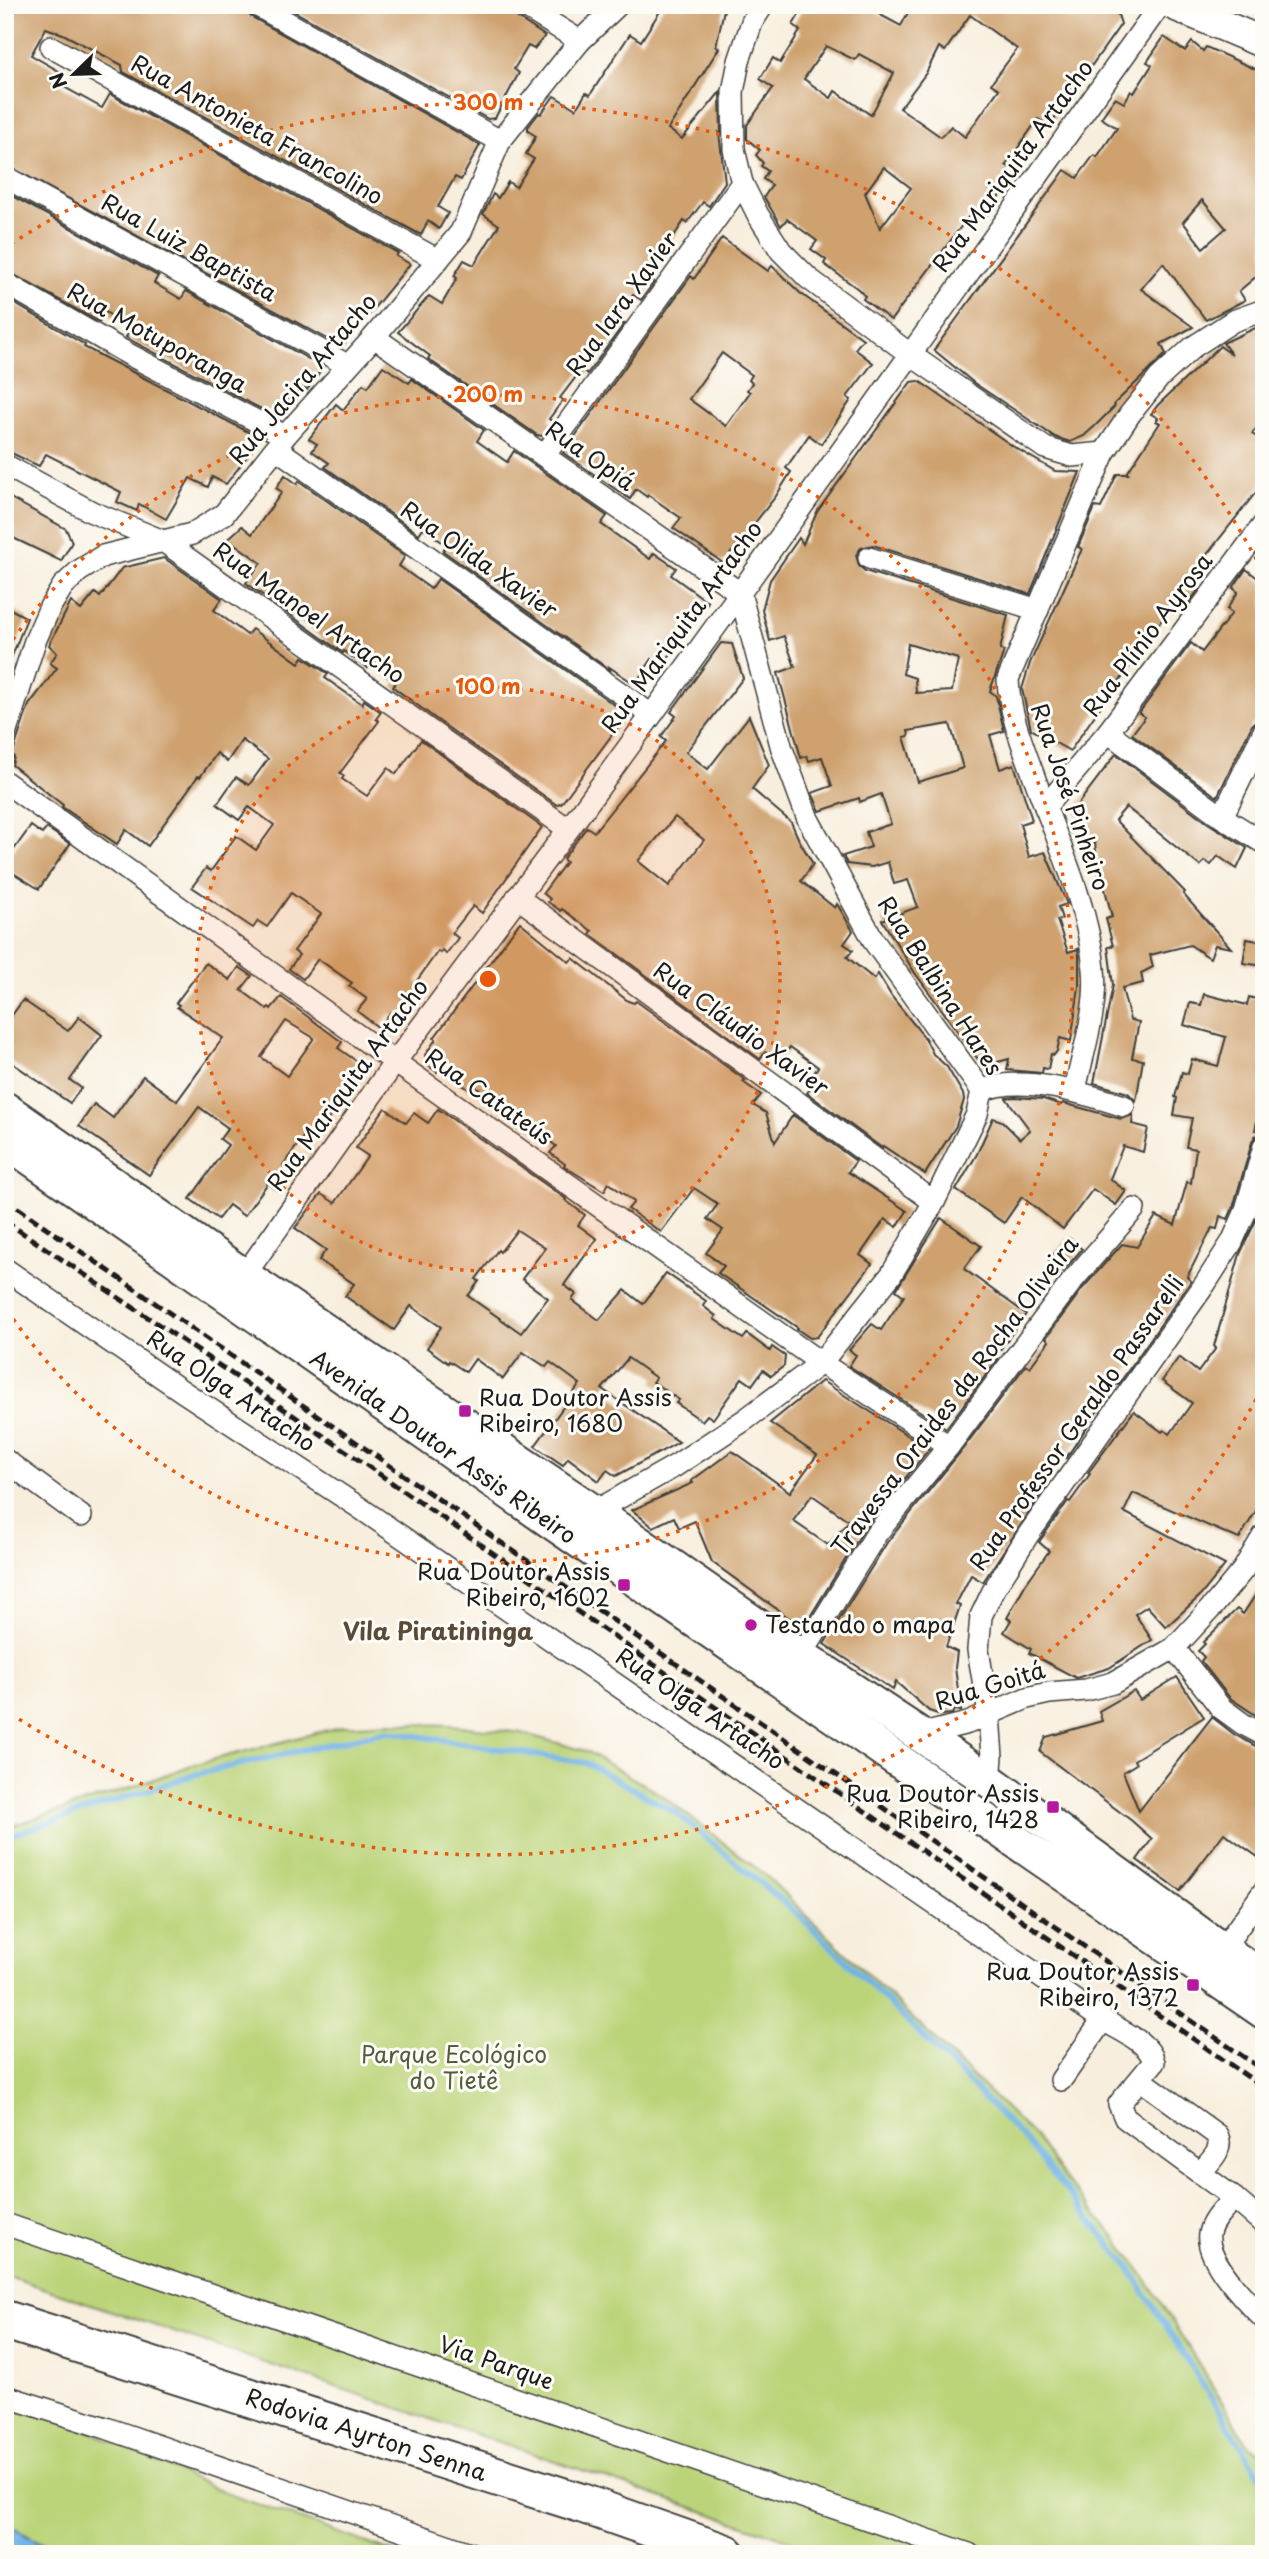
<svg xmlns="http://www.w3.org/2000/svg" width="1269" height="2559" font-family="'Playpen Sans',sans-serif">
<rect width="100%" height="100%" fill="#fdfcf7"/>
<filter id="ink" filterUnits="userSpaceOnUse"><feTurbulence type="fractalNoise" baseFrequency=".0143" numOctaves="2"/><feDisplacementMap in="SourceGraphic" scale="14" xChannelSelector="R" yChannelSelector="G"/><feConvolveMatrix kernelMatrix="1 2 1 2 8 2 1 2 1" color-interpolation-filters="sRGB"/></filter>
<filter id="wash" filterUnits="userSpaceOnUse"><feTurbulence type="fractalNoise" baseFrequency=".00686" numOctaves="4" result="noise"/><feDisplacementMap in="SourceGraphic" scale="28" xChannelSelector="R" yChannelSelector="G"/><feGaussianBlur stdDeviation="1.57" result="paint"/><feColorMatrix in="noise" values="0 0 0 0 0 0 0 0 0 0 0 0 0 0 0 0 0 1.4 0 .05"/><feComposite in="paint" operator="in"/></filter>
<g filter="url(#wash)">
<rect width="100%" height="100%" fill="#f8eedd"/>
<g fill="#bbd479" stroke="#6c784a" stroke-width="2">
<polygon points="386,1723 450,1725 522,1733 586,1751 660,1794 763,1873 1035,2137 1067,2182 1117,2239 1150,2285 1250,2447 1264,2454 1264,2554 830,2554 5,2275 5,1828 130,1788 192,1765 343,1726"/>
<polygon points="5,2393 226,2493 398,2554 5,2554"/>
</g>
<polygon fill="#71b3e6" stroke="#466881" stroke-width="2" points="5,2524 63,2554 5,2554"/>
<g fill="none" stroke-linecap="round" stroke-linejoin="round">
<polyline stroke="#71b3e6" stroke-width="6" points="5,1837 197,1774 387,1731 586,1763 675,1812 800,1916 953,2066 1026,2141 1128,2266 1264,2482"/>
</g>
<g id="blocks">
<g fill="#cea16e" fill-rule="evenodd">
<polygon points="5,5 243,5 250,16 480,145 461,180 455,177 438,207 448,213 439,229 428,221 421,235 123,72 122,65 63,34 46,28 31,55 62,73 57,83 102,108 110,94 398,253 396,256 410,264 342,347 5,164"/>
<polygon points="283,5 509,5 515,16 545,36 534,49 528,46 514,69 519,73 495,118 488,119"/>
<polygon points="664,5 725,5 716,46 719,48 668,129 682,139 720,92 721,135 719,133 725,182 709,206 703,202 687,223 684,221 676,233 644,279 654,282 641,300 633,295 616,318 624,324 587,374 582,369 560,398 563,400 549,419 553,422 542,436 537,435 428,359 430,356 398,332 429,296 442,304 457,278 454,276 464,260 474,265 499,225 483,214 493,194 498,198 508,182 516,187 534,159 526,154 536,136 528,131 528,127 539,113 541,114 554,96 576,109 586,93 590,95 630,34 641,41"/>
<path d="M805,5H876L873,11L901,26L912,5H1107L1116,9L1121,24L1049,126L1038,119L1006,165L1016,172L983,220L972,212L891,320L863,299L865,296L858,289L824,264L826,260L811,249L817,241L787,219L781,226L764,197L772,185L763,179L768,171L761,166L763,163L756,155L760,150L747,139V125L773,88L760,79L773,58L780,63L800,31L793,25ZM970,15L1017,49L991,84L999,89L965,137L951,126L941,137L900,108L926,73L939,47L945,51ZM826,46L855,60L859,54L894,73L871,115L835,91L831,98L804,79ZM884,167L911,188L880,228L865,193Z"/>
<path d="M1164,37L1185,51L1192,42L1203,51L1206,47L1264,73V270L1239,291L1245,300L1206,320L1163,263L1141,289L1193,327L1161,344L1166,354L1114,404L1115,406L1095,426L1084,436L1070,442L1055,437L974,383L934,350L1065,170L1077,178L1094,155L1097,157L1117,128L1101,118L1115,98L1124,103L1131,91L1134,93L1152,65L1147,62ZM1202,200L1226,228L1203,248L1183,222Z"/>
<polygon points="5,192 158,276 154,283 181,299 186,291 323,367 307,390 305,389 294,402 284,396 273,415 136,343 126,337 131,327 105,312 99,322 5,270"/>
<path d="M722,238L768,271L772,266L800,293L863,339L855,349L873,363L847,397L851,400L821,444L809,435L786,468L791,472L776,496L723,563L673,528L681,518L648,495L647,497L636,489L630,499L563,453L691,276L694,279ZM722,353L752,375L749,380L752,383L747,390L750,392L726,426L689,399Z"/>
<polygon points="5,298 85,345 84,347 258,437 256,445 226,484 212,477 208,487 190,478 166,519 139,504 137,511 117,502 121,492 46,454 39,466 5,450"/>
<polygon points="1264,324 1264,417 1252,434 1264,442 1264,482 1187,580 1199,589 1182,612 1172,605 1119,682 1116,680 1099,709 1070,751 1031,729 1022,689 1030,663 1082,549 1078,547 1095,507 1101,508 1117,474 1128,474 1127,473 1160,423 1156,421 1158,418 1151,414 1158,405 1220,346 1232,355 1223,343"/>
<polygon points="383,366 409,383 412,379 484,430 477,441 507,462 514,451 607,516 601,524 650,559 654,553 676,568 671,575 708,602 662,666 652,659 635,684 609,667 610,670 443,551 446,545 423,528 419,534 325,467 329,463 312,451 317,444 309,439 336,404 343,410 363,384 368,387"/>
<path d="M919,381L1014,447L1055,471L1080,472L1030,594L873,545L861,548L856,555L859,566L865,571L1008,615L1000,650L1004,651L990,691L996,696L1004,731L990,735L1000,769L1014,764L1032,820L1020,824L1029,857L1045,852L1067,904L1058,907L1062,919L1057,920L1068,952L1078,949L1079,956V987L1071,1041L1060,1038L1057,1051L1054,1055L1051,1054L1048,1069L1043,1068L1042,1073L1007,1070L1009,1059L983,1066L915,973L882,920L918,907L908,880L894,884L888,862L872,867L847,864L843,856L871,847L866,832L891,824L881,794L860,802L859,798L820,811L812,793L832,786L822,757L809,761L807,756L801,758L778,673L795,667L784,636L770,641L762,610L770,580L799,538L803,544L817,512L911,382ZM908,644L958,659L952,691L916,693L915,678L903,674ZM950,724L963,768L918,782L904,737L909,736L908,731Z"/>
<polygon points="285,475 297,484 299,481 405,556 399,566 431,589 438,579 623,711 625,717 561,804 559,803 557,805 436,719 393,687 396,682 371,664 368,668 344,651 343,653 246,583 261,563 228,539 242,526 252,534 282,492 276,488"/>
<polygon points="5,495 66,529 72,542 61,561 5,534"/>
<polygon points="164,558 222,599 214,610 247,635 252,629 299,663 303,657 328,674 325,678 362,704 364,700 381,712 376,719 379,721 340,773 344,776 342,779 367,796 388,768 396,774 421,740 542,827 482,913 473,906 452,933 458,938 446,954 442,950 440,953 438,951 416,982 425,989 401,1022 390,1013 379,1028 357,1011 367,999 349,986 352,983 318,959 303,979 289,969 299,955 294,951 321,914 291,893 267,927 258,921 253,928 192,887 206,868 211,871 236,836 256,850 274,825 249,807 239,820 217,804 236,777 249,785 268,759 242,740 227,762 217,753 200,777 198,776 148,846 126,830 117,844 62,807 63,805 12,765 14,757 12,755 29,705 57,668 50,663 57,653 49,645 71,602 81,610 95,593 100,597 122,568"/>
<polygon points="1246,569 1264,583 1264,714 1252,725 1217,797 1132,734 1145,717 1139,713 1191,643 1202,652 1232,613 1227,609 1238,592 1233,588"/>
<polygon points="5,606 27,618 6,671 5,671"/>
<path d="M721,643L732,644L743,678L686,752L708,769L749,716L769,765L752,789L791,822L799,840L813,864L801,881L835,908L837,904L853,931L844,944L853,950L847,957L874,979L878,974L892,997L925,1038L933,1054L947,1067L963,1094L964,1100L956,1126L925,1174L883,1146L882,1148L807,1093L812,1086L807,1083L818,1067L790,1047L780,1062L765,1052L760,1059L590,934L592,931L562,909L561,911L548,902L550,899L543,893L566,862L563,859L587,827L594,832L666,741L661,737L676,716L671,712ZM675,817L704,840L669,886L638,861Z"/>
<polygon points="1116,754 1208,823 1247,848 1237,869 1218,856 1211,865 1205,861 1200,866 1126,807 1115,820 1185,892 1183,894 1231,948 1215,945 1210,958 1190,945 1150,955 1153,967 1141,973 1143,983 1122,988 1130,1020 1139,1022 1132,1058 1143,1060 1136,1101 1128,1093 1094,1083 1113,985 1108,947 1113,946 1106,919 1112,917 1103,881 1100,882 1095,843 1079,844 1072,820 1078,819 1075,808"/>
<polygon points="31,826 42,834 47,828 70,844 39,889 5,868 5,846 13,851"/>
<polygon points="520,922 569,962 573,958 628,1001 634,1003 636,1001 745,1080 743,1082 761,1095 753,1105 766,1113 775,1142 793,1115 856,1161 848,1172 907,1211 897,1227 885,1219 860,1255 872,1264 817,1337 810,1338 797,1329 798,1328 718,1273 724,1266 706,1253 723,1230 707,1219 718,1204 694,1188 661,1232 628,1209 634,1202 609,1183 604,1191 564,1166 565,1164 550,1153 556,1146 473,1085 470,1090 439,1069 437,1072 427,1065 425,1055 436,1039 434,1038"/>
<polygon points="1247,939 1264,942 1264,966 1243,963"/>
<path d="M206,963L230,980L239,967L252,976L241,990L267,1009L269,1007L271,1009L281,997L342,1042L338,1048L362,1065L340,1095L344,1098L312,1142L304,1136L283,1165L291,1171L277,1190L268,1183L244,1216L229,1205L218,1219L190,1199L228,1145L220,1139L228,1128L199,1107L149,1175L79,1126L94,1104L113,1118L143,1076L177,1101L223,1038L177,1007L179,1005L176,1003ZM286,1021L314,1038L287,1076L261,1057Z"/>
<polygon points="1204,994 1247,1005 1249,997 1264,1001 1264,1092 1255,1130 1264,1131 1264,1133 1255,1136 1252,1142 1233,1208 1228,1219 1220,1216 1217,1229 1212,1228 1187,1277 1191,1281 1118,1385 1116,1384 1066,1458 1060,1454 1039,1483 1046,1487 983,1582 971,1575 956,1604 960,1606 946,1647 957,1652 955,1668 961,1711 954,1710 952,1714 941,1715 929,1711 896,1682 893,1690 824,1644 888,1541 959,1454 1026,1365 1030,1367 1049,1341 1046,1338 1083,1288 1122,1244 1137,1247 1156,1216 1175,1225 1187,1182 1191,1183 1196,1149 1186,1147 1192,1118 1174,1115 1177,1098 1175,1097 1182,1072 1188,1074 1192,1059 1218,1066 1226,1037 1184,1025 1190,1003 1201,1005"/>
<polygon points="23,1000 68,1031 79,1017 102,1035 70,1080 81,1088 70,1103 5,1058 5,1025"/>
<polygon points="1015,1097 1043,1099 1062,1105 1063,1103 1121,1119 1133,1115 1132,1124 1148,1128 1143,1152 1123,1146 1110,1179 1126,1191 1116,1205 1093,1189 1063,1229 1022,1197 1004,1223 956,1190 977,1154 993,1118 1002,1121 1020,1139 1030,1130 1006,1098"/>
<path d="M385,1108L406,1123L414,1113L428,1123L438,1109L566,1199L565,1200L585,1215L578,1225L597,1239L564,1285L576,1294L572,1300L599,1320L625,1290L643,1304L666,1273L706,1301L703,1306L716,1316L714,1319L743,1339L747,1334L770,1351L772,1347L785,1356L784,1366L771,1376L763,1370L752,1385L742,1378L713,1419L707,1415L702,1421L676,1403L679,1400L653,1382L656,1378L628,1358L602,1389L679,1442L616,1476L607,1470L599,1481L568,1458L563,1465L535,1446L580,1384L550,1362L546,1367L523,1352L503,1379L475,1359L466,1372L449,1361L448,1363L427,1348L441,1327L411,1306L394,1330L345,1296L354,1284L319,1260L326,1250L295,1228L321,1194L335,1203L368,1156L356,1148ZM517,1230L545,1248L522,1279L548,1298L521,1333L468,1296L479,1281L476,1279L498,1250L500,1252Z"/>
<polygon points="1264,1195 1264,1498 1239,1539 1133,1493 1124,1512 1225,1565 1201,1595 1166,1627 1147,1606 1135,1614 1152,1640 1109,1668 1076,1678 1029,1653 1031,1649 1004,1632 1011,1620 1007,1618 1025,1585 1049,1551 1039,1542 1068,1501 1070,1502 1090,1474 1088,1473 1134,1411 1162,1432 1164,1430 1170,1434 1192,1403 1162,1381 1179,1357 1198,1372 1216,1348 1214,1346 1240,1254 1257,1218"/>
<polygon points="941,1218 981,1246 964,1269 1026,1314 995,1357 998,1359 946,1428 849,1366 856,1355 849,1350 872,1324 881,1330 904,1296 896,1290"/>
<polygon points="1069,1238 1082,1249 1063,1271 1049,1260"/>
<path d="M822,1381L929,1449L866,1526L803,1628L712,1562L695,1521L679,1528L674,1517L653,1527L632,1510L693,1483L691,1481L732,1451L790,1492L817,1455L770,1423ZM812,1495L849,1521L828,1545L793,1521Z"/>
<polygon points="1264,1582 1264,1714 1260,1718 1230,1698 1201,1661 1204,1657 1198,1651 1205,1644 1203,1642 1237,1609 1243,1614"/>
<polygon points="1177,1677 1204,1717 1134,1760 1136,1764 1123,1772 1139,1811 1212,1717 1235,1735 1254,1745 1264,1754 1264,1848 1258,1857 1224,1833 1180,1891 1137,1860 1152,1839 1132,1821 1040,1752 1046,1737 1102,1721 1099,1711 1134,1691 1140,1700"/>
</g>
</g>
</g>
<g filter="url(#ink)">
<use href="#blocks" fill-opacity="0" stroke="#3d3c39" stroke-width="2"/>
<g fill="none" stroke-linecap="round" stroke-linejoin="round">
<defs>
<g id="street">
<polyline points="256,5 500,141"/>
<polyline points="522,5 580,41"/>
<polyline points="763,5 752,22 739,61 733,92 734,149 742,183 758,215 781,251 808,278 911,355 1045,448 1072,456 1104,453"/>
<polyline points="51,47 438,260"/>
<polyline points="5,177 347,365"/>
<polyline points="5,283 130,355 285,436"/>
<polyline points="374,337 740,593"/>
<polyline points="277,449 650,714"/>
<polyline points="544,456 742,183"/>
<polyline points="5,465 92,512 163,541 568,829"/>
<polyline points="869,558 1038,610"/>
<polyline points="1108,732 1222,817 1264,843"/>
<polyline points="5,734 35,641 50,607 63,586 79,571 103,556 192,534 224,514 285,436 374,337 461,232 500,141 580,41 618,5"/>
<polyline points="5,782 395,1062 821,1363 949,1446"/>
<polyline points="1045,807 1108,732 1264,524"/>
<polyline points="1222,817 1264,731"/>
<polyline points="517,897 934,1202"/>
<path d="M1075,1090C1083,1052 1098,1008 1094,969C1088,903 1054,834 1032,771C1021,741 1009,711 1008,679L1104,453L1130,414L1159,378L1193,347L1233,321L1264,310"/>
<path d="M982,1091C1019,1073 1087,1094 1124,1106"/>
<path d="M5,1269L182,1391L360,1508L1103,2020C1119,2030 1150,2042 1154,2062L1119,2104L1125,2118L1234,2198L1264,2224"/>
<polyline points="244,1276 395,1062 585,807 740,593 1160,5"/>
<polyline points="5,1460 81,1516"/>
<polyline points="594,1512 675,1466 746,1419 821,1363 891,1275 934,1202 977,1114 982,1091 875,943 808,819 782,749 740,593"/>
<polyline points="1174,1648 1221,1708 1243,1724 1264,1735"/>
<polyline points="801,1656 877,1533 949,1446 1073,1280 1134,1209"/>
<polyline points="919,1735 968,1723 1027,1698 1049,1693 1086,1690 1113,1683 1174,1648 1214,1605 1243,1570 1264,1535"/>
<polyline points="990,1781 992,1757 989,1715 978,1650 981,1616 993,1591 1028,1535 1205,1284 1232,1242 1245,1213 1264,1146"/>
<polyline points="1222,1950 1264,1891"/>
<polyline points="1061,2080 1103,2020"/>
<path d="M1141,2080L1217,2135C1225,2150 1209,2162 1200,2173"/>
<path d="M1234,2198C1225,2208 1211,2220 1209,2234C1205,2259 1247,2302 1264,2319"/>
<polyline points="5,2224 969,2554"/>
<polyline points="5,2396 106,2428 473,2554"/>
</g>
<polyline id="secondary" points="1174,5 1264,43"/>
<g id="primary">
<polyline points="5,1109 244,1276 594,1512 801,1656 990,1781 1222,1950 1264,1977"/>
<polyline points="5,1140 543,1516 1264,2012"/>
</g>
<polyline id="highway" points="5,2320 581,2503 726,2554"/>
</defs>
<use href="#street" stroke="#3d3c39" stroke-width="24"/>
<use href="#secondary" stroke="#3d3c39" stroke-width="33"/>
<use href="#primary" stroke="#3d3c39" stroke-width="37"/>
<use href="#highway" stroke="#3d3c39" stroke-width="42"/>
<use href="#street" stroke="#fff" stroke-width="21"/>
<use href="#secondary" stroke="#fff" stroke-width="30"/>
<use href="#primary" stroke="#fff" stroke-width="33"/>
<use href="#highway" stroke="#fff" stroke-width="38"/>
<g stroke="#1c1c1c" stroke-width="5" stroke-dasharray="10 5" stroke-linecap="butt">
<polyline points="5,1199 1264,2071"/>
<polyline points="5,1221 346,1451 1264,2088"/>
</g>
</g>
</g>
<circle cx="488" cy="979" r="292" fill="#e8590c" fill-opacity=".12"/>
<g fill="none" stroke="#e8590c" stroke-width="3.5" stroke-dasharray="3.5 7">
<circle cx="488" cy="979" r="292"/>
<path d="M7 648A584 584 0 1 1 7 1310"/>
<path d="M1261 1390A876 876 0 0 1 11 1714M11 244A876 876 0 0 1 1261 568"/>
</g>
<g fill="#b5179e" stroke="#fdfcf7" stroke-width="2.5">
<rect x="458" y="1404" width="14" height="14" rx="3.5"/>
<rect x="617" y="1578" width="14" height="14" rx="3.5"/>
<circle cx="751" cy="1625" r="7"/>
<rect x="1046" y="1800" width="14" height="14" rx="3.5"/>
<rect x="1186" y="1978" width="14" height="14" rx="3.5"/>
</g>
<g text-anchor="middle" stroke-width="6" stroke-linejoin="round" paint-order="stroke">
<g font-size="23" fill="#1c1c1c" stroke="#fdfcf7">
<text transform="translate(257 130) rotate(29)" y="8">Rua Antonieta Francolino</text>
<text transform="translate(1013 166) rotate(-54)" y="8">Rua Mariquita Artacho</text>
<text transform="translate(189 248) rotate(29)" y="8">Rua Luiz Baptista</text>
<text transform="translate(622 304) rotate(-54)" y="8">Rua Iara Xavier</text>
<text transform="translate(157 338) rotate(29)" y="8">Rua Motuporanga</text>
<text transform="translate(303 379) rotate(-50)" y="8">Rua Jacira Artacho</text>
<text transform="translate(590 456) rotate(35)" y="8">Rua Opiá</text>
<text transform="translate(479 560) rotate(35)" y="8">Rua Olida Xavier</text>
<text transform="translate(309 613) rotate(35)" y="8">Rua Manoel Artacho</text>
<text transform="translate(682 627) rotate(-54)" y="8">Rua Mariquita Artacho</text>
<text transform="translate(1148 635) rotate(-53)" y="8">Rua Plínio Ayrosa</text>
<text transform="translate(1070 797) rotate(71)" y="8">Rua José Pinheiro</text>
<text transform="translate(940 986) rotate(57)" y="8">Rua Balbina Hares</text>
<text transform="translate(741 1029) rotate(36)" y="8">Rua Cláudio Xavier</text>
<text transform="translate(348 1085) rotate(-54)" y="8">Rua Mariquita Artacho</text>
<text transform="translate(489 1097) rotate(35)" y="8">Rua Catateús</text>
<text transform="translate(231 1391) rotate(34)" y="8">Rua Olga Artacho</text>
<text transform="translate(955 1396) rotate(-53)" y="8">Travessa Oraides da Rocha Oliveira</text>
<text transform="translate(1077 1423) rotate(-55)" y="8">Rua Professor Geraldo Passarelli</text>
<text transform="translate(443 1447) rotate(35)" y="8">Avenida Doutor Assis Ribeiro</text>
<text transform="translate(990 1686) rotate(-17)" y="8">Rua Goitá</text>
<text transform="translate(700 1709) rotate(34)" y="8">Rua Olga Artacho</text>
<text transform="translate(496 2363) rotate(19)" y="8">Via Parque</text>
<text transform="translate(366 2435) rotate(18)" y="8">Rodovia Ayrton Senna</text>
</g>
<g font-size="23" fill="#1c1c1c" stroke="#fdfcf7" text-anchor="end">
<text x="479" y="1406" text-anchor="start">Rua Doutor Assis<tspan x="479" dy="26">Ribeiro, 1680</tspan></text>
<text x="610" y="1580">Rua Doutor Assis<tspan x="610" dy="26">Ribeiro, 1602</tspan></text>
<text x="765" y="1633" text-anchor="start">Testando o mapa</text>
<text x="1039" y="1802">Rua Doutor Assis<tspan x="1039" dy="26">Ribeiro, 1428</tspan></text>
<text x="1179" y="1980">Rua Doutor Assis<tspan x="1179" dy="26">Ribeiro, 1372</tspan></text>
</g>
<g font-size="23" fill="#545c3d" stroke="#fdfcf7">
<text x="454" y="2063">Parque Ecológico<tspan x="454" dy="26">do Tietê</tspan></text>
</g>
<g font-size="24" font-weight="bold" fill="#5a4b39" stroke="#fdfcf7">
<text x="438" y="1640">Vila Piratininga</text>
</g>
</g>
<circle cx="488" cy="979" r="10" fill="#e8590c" stroke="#fdfcf7" stroke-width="3.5"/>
<g font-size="21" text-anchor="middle" font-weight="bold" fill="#e8590c" stroke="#fdfcf7" stroke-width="6" stroke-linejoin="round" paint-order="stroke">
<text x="488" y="110">300 m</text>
<text x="488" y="402">200 m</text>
<text x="488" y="694">100 m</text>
</g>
<rect width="1269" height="2559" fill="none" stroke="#fdfcf7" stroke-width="28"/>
<g transform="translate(74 74) rotate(247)" stroke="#fdfcf7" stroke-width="5" paint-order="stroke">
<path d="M0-5L12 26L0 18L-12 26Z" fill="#1c1c1c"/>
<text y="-10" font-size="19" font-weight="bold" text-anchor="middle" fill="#1c1c1c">N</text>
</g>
</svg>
